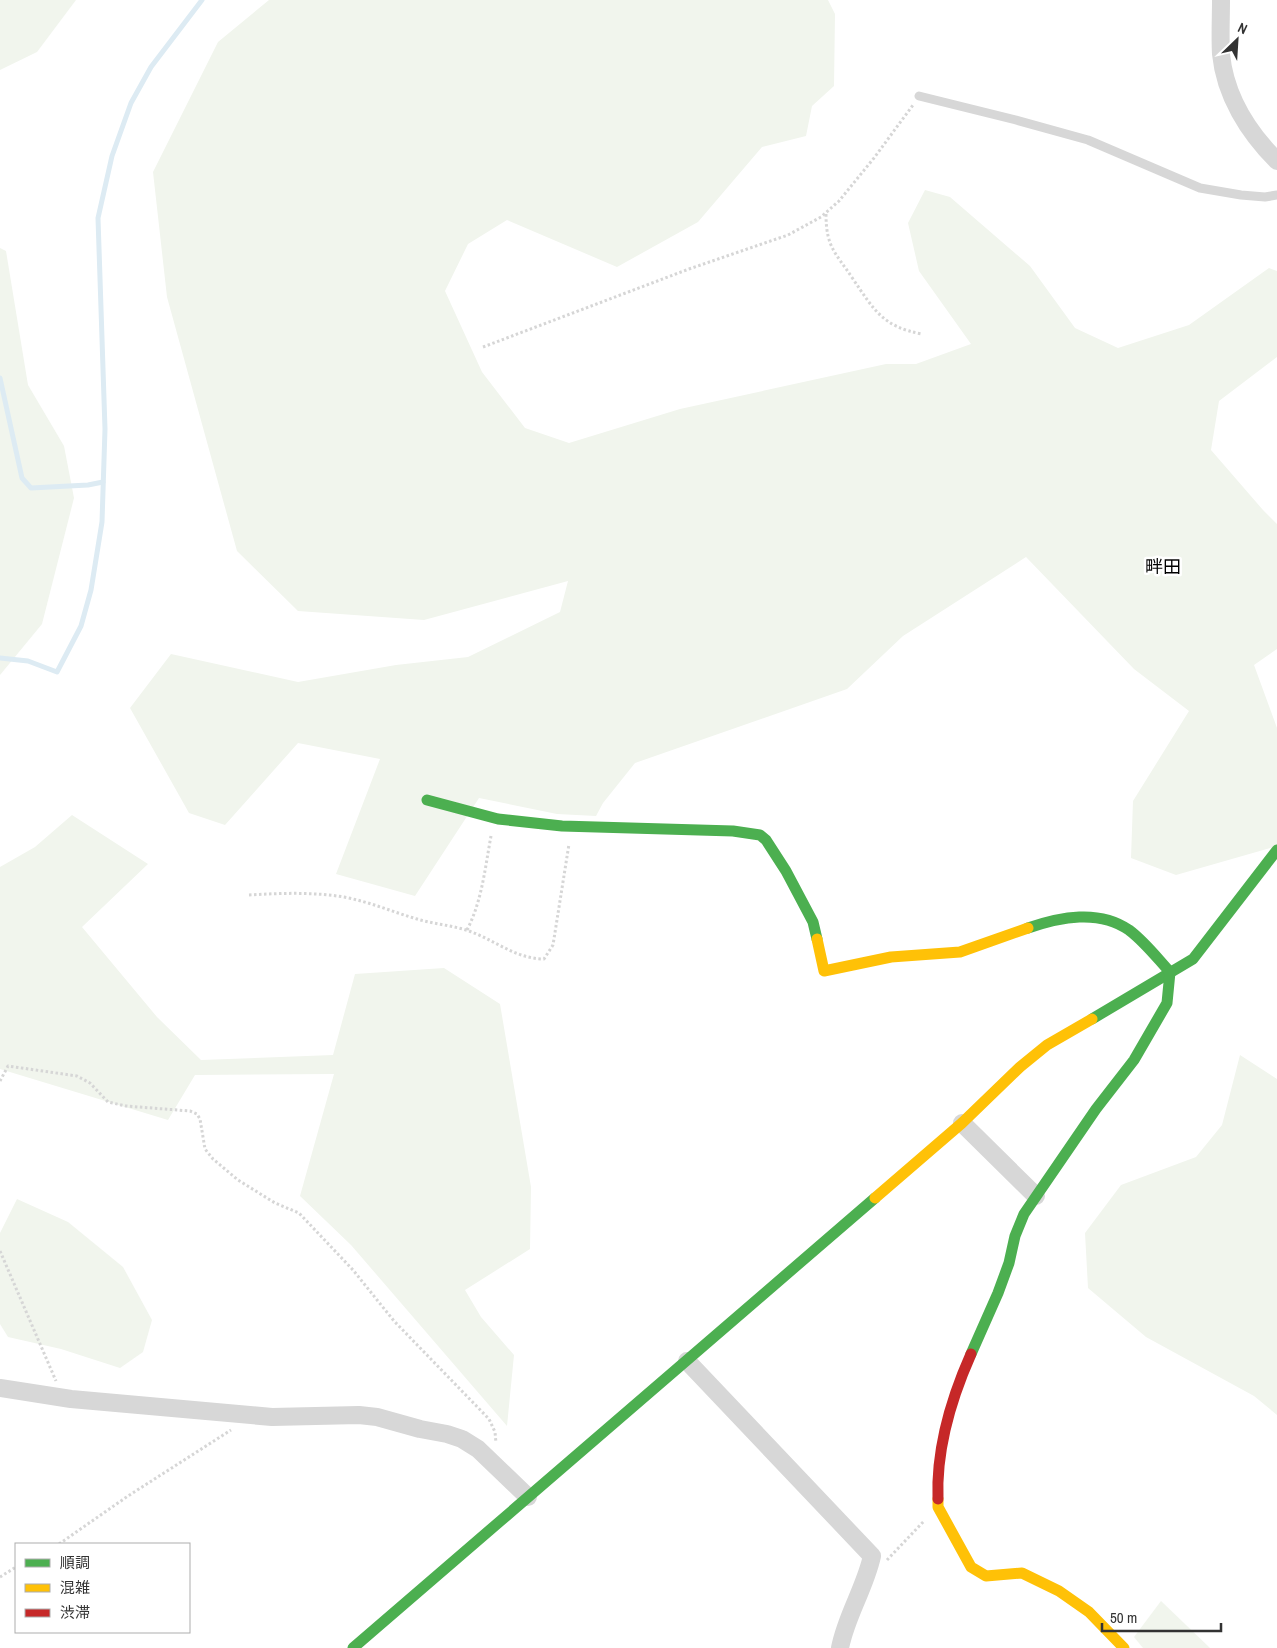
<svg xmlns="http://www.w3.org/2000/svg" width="1277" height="1648" font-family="'Archivo Narrow','Noto Sans JP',sans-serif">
<rect width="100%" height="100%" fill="#fff"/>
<g fill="#f1f5ed">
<polygon points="0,0 76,0 37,52 0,70"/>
<polygon points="269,0 828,0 835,14 834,86 812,106 806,136 762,147 698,222 617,267 507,220 468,244 445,291 482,372 525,428 569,443 680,409 886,364 916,364 971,344 919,271 908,223 925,190 950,197 1030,266 1075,328 1118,348 1189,325 1269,268 1277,271 1277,357 1219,401 1211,450 1263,510 1277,524 1277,649 1254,665 1277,728 1277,846 1176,875 1131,858 1133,801 1189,711 1134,669 1026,557 903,636 847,689 635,763 603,803 596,816 557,814 479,798 415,896 336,874 380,759 298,743 225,825 189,813 130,708 171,654 298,682 396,665 468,657 560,612 568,581 424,620 298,611 237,551 167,297 153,172 218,42"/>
<polygon points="0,248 6,251 28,385 64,446 74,498 42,624 0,675"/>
<polygon points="72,815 148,864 82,927 157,1017 201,1060 333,1055 355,974 444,968 500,1004 531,1187 530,1249 465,1290 481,1317 514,1355 507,1426 351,1245 300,1196 334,1074 195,1075 168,1120 0,1069 0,867 35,847"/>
<polygon points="1240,1055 1277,1079 1277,1415 1254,1396 1146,1337 1088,1288 1085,1233 1121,1185 1196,1157 1222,1125"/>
<polygon points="17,1199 68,1222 123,1267 152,1320 143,1352 120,1368 61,1349 8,1337 0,1324 0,1233"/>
<polygon points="1161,1601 1210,1648 1143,1648 1134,1637"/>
</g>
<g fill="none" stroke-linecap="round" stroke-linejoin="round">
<g stroke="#ddebf3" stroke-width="5">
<polyline points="0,378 22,478 31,488 88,485 103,482"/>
<polyline points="0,658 28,661 57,672 81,626 91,590 102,522 105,429 98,218 112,156 131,103 151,67 202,0"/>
</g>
<g stroke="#d6d6d6" stroke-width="3" stroke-dasharray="2.5 2.5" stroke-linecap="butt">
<path d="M826,214C826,248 836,253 853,279C874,310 883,327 922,334"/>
<polyline points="483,347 689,269 788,235 821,217 839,201 874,158 913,105"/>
<path d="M249,895C281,893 313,892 344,897C370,902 393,912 417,919C433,924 450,925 466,930C492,938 515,959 544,959L553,945L569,844"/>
<path d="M467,930C482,901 485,868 491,836"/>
<polyline points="0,1081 8,1066 77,1076 90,1083 108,1102 126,1106 190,1111 197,1114 200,1119 205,1149 213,1159 238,1180 275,1203 299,1213 353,1270 394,1321 489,1419 495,1432 496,1443"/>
<polyline points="0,1251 56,1381"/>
<polyline points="59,1544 128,1496 231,1430"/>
<polyline points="887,1560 924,1521"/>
<polyline points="0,1577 16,1567"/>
</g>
<polyline stroke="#d7d7d7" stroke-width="9" points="919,96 1016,120 1088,140 1200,188 1241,195 1265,197 1277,195"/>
<g stroke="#d7d7d7" stroke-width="18">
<path d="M1221,0C1221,18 1220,36 1221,54C1225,95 1248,132 1277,161"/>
<polyline points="962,1123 1036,1196"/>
<path d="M687,1361L872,1556C865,1588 846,1616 840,1648"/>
<polyline points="0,1388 71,1399 272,1417 359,1415 377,1417 420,1429 447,1434 462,1439 478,1449 528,1497"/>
</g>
<g stroke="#4caf50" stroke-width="11">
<polyline points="427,800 498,819 562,826 733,831 760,835 766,840 786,871 813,922 817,939"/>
<polyline points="1092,1019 1193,959 1277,850"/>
<path d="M971,1354L998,1293L1009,1263L1015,1236L1024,1214L1096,1109L1134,1060L1167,1003L1170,972C1157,958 1145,942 1129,930C1099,909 1060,917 1028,928"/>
<polyline points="353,1648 875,1198"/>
</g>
<g stroke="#ffc107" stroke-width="11">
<polyline points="817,939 824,971 891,957 960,952 1028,928"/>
<polyline points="875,1198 962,1123 1020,1067 1047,1045 1092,1019"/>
<polyline points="938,1499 938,1507 971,1567 986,1576 1022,1573 1059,1591 1089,1612 1124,1648"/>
</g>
<path stroke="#c62828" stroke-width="11" d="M938,1499C936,1449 951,1399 971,1354"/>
</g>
<g text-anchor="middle" stroke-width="5" stroke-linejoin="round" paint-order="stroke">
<g font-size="18" fill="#000" stroke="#fff">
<text x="1163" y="573">畔田</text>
</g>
</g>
<rect x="15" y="1543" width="175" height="90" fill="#ffffff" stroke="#adadad"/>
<rect x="25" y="1559" width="25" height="8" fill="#4caf50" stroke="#adadad"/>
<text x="60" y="1568" font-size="15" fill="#333333">順調</text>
<rect x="25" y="1584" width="25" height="8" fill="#ffc107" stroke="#adadad"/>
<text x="60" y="1593" font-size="15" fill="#333333">混雑</text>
<rect x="25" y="1609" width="25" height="8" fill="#c62828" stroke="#adadad"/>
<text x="60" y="1618" font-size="15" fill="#333333">渋滞</text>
<g transform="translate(1237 40) rotate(25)" stroke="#ffffff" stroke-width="4" paint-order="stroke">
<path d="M0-4L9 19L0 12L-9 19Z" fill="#333333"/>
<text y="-8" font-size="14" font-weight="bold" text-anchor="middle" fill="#333333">N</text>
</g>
<path d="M1102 1623v8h119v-8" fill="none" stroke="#333333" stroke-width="2.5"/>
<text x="1110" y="1623" font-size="15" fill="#333333" stroke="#ffffff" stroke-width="4" paint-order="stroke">50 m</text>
</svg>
